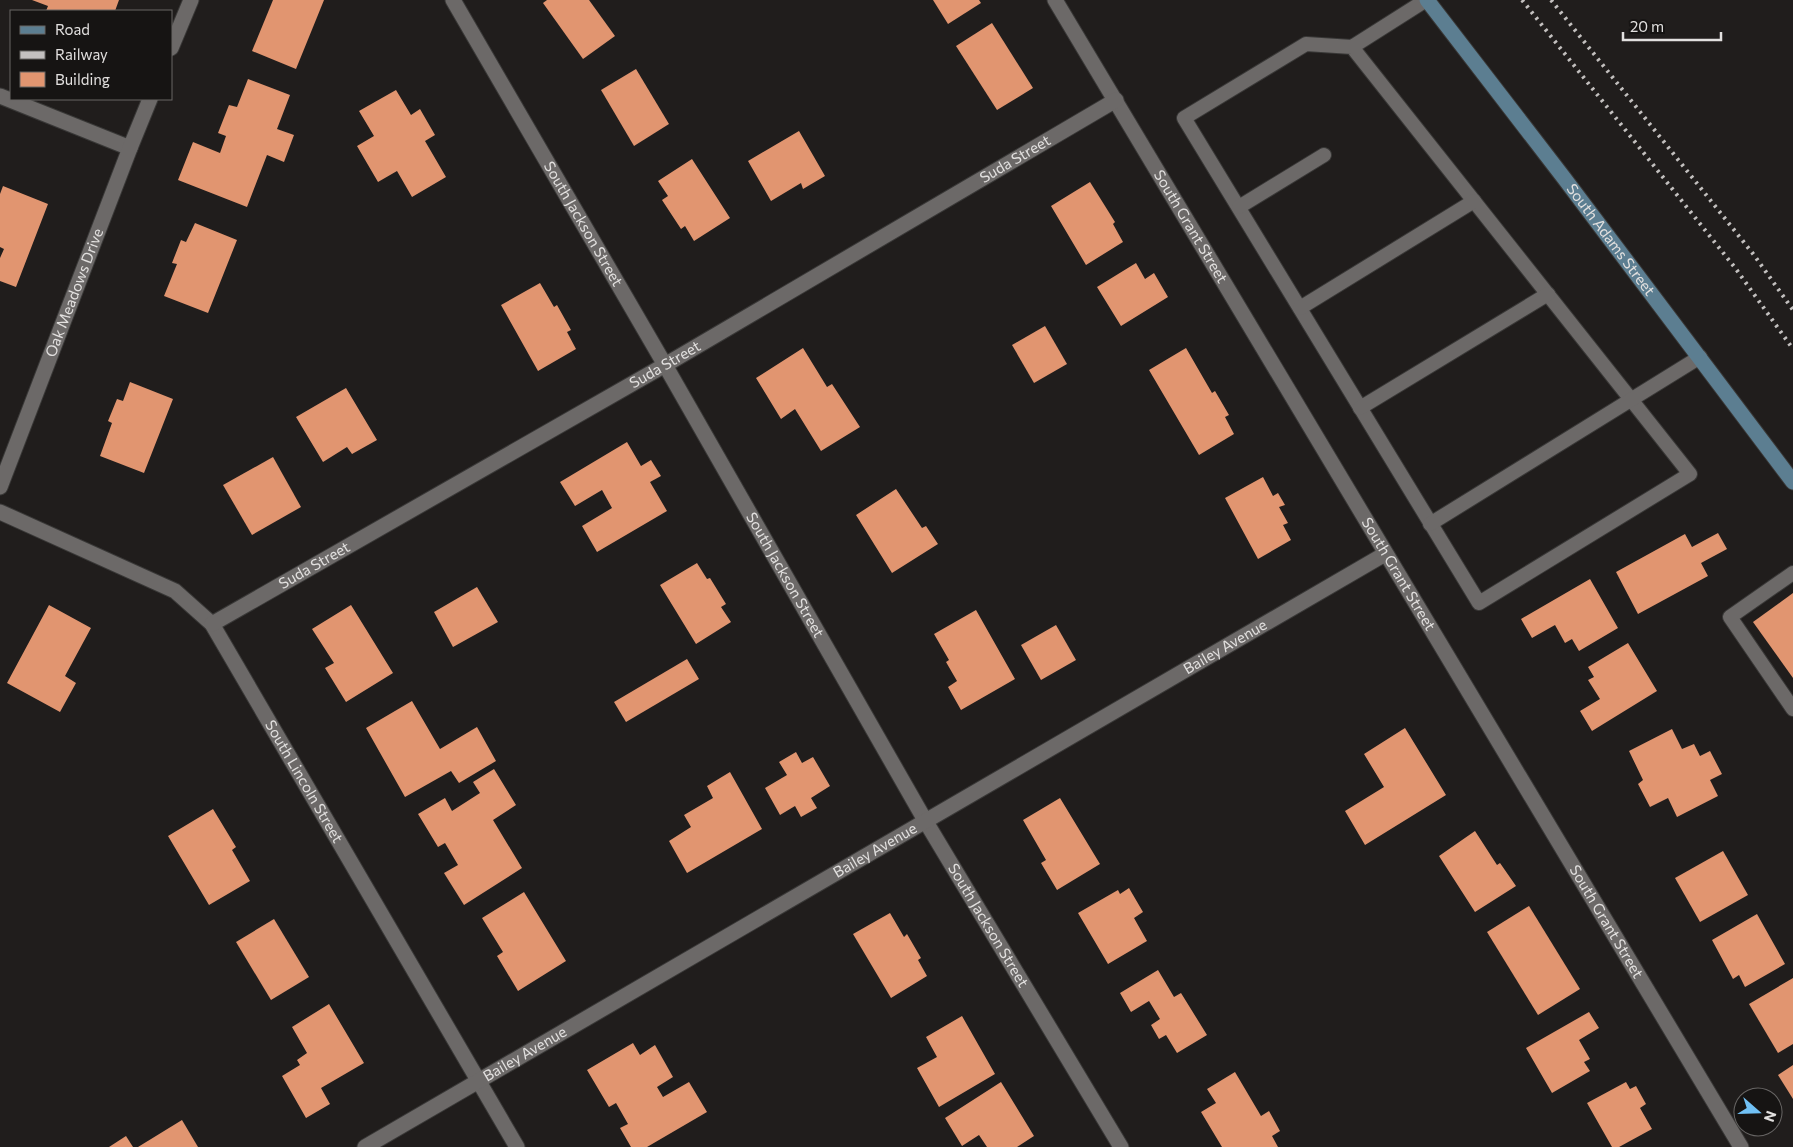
<svg xmlns="http://www.w3.org/2000/svg" width="1793" height="1147" font-family="Commissioner,sans-serif">
<rect width="100%" height="100%" fill="#201d1c"/>
<g fill="#e19570">
<polygon points="32,0 119,0 115,11 46,11 48,6"/>
<polygon points="273,0 324,0 296,69 252,51"/>
<polygon points="547,0 589,0 615,36 583,59 543,3"/>
<polygon points="933,0 979,0 981,3 948,24"/>
<polygon points="992,23 1033,88 997,110 956,46"/>
<polygon points="636,69 669,124 634,146 601,90"/>
<polygon points="248,79 290,95 277,129 294,135 284,162 267,155 247,207 178,180 193,142 220,153 226,136 218,133 229,105 237,107"/>
<polygon points="396,90 411,115 420,109 435,135 425,141 446,177 412,197 397,171 378,182 357,146 374,136 359,111"/>
<polygon points="799,131 825,176 803,189 801,183 771,201 748,161"/>
<polygon points="692,159 730,218 694,241 685,226 681,229 662,200 668,196 658,181"/>
<polygon points="1090,182 1115,222 1113,224 1123,242 1086,265 1051,206"/>
<polygon points="3,186 48,204 16,287 0,281 0,258 4,249 0,247 0,194"/>
<polygon points="195,223 237,240 208,313 164,296 177,264 172,263 181,240 186,242"/>
<polygon points="1136,263 1145,279 1154,273 1168,297 1121,326 1097,287"/>
<polygon points="540,283 554,307 557,305 571,330 567,332 576,349 538,371 501,305"/>
<polygon points="1045,326 1067,364 1034,383 1012,345"/>
<polygon points="803,348 827,387 832,384 860,427 821,451 795,409 781,419 756,378"/>
<polygon points="1186,348 1212,393 1215,391 1229,415 1225,417 1234,434 1199,455 1149,370"/>
<polygon points="130,382 173,399 144,473 100,456 112,423 108,421 117,399 123,401"/>
<polygon points="346,388 377,440 352,454 347,447 323,462 296,417"/>
<polygon points="627,442 641,466 651,460 661,476 650,482 667,511 597,552 582,526 612,508 602,490 575,506 560,482"/>
<polygon points="273,457 301,507 252,535 223,485"/>
<polygon points="1263,477 1273,496 1278,493 1285,505 1279,507 1288,523 1283,525 1291,540 1258,559 1225,498"/>
<polygon points="896,489 922,528 926,526 938,544 892,573 856,515"/>
<polygon points="1718,533 1727,549 1701,563 1708,576 1638,614 1616,572 1685,534 1692,547"/>
<polygon points="697,563 707,579 710,578 726,604 721,607 731,622 696,644 660,585"/>
<polygon points="1590,579 1618,628 1579,651 1572,639 1565,643 1555,625 1532,638 1521,619"/>
<polygon points="477,587 498,622 453,647 434,612"/>
<polygon points="1793,593 1793,678 1753,622"/>
<polygon points="49,605 91,628 65,676 76,683 60,712 7,683"/>
<polygon points="351,605 393,673 346,702 325,668 334,663 312,629"/>
<polygon points="976,610 1015,679 961,710 948,687 957,681 946,662 949,660 934,634"/>
<polygon points="1056,625 1076,660 1041,680 1021,645"/>
<polygon points="1628,643 1657,691 1592,731 1580,711 1600,699 1588,680 1594,677 1588,667"/>
<polygon points="687,659 699,679 626,722 614,702"/>
<polygon points="412,701 440,749 477,727 496,761 459,783 451,771 405,797 366,728"/>
<polygon points="1405,728 1446,795 1365,845 1345,811 1384,787 1364,754"/>
<polygon points="1672,729 1682,749 1694,744 1700,756 1710,751 1722,774 1710,780 1718,796 1677,817 1668,798 1650,807 1638,784 1643,780 1629,751"/>
<polygon points="796,752 802,763 813,757 830,786 811,798 817,808 801,817 795,806 780,815 765,788 787,775 779,762"/>
<polygon points="494,769 516,805 493,820 522,868 464,905 444,873 458,865 445,843 438,847 418,814 445,798 452,811 480,793 473,782"/>
<polygon points="730,772 762,829 687,873 669,841 691,827 684,815 713,798 707,786"/>
<polygon points="1060,798 1100,864 1057,890 1041,863 1046,860 1023,820"/>
<polygon points="213,809 236,847 232,850 250,881 209,905 168,836"/>
<polygon points="1475,831 1497,865 1500,863 1516,886 1475,912 1439,856"/>
<polygon points="1723,851 1748,895 1700,922 1675,878"/>
<polygon points="1129,888 1143,912 1134,918 1147,941 1108,964 1078,913 1118,890 1120,894"/>
<polygon points="524,892 566,961 518,991 497,956 503,952 482,918"/>
<polygon points="1529,906 1580,989 1538,1015 1487,932"/>
<polygon points="890,913 904,937 907,934 921,958 918,960 927,976 891,998 853,934"/>
<polygon points="1757,914 1785,964 1745,987 1739,975 1733,979 1712,940"/>
<polygon points="274,919 309,977 271,1000 236,942"/>
<polygon points="1158,970 1174,997 1181,993 1207,1035 1177,1053 1166,1035 1159,1039 1151,1025 1160,1019 1149,1001 1131,1012 1120,993"/>
<polygon points="1793,978 1793,1044 1778,1053 1749,1004"/>
<polygon points="329,1004 364,1063 321,1088 330,1104 306,1118 282,1076 300,1065 297,1060 307,1053 292,1027"/>
<polygon points="1589,1012 1599,1028 1579,1040 1590,1059 1584,1062 1590,1071 1552,1093 1526,1048"/>
<polygon points="962,1016 995,1074 939,1107 917,1068 937,1057 926,1037"/>
<polygon points="633,1043 640,1055 655,1045 673,1077 657,1087 663,1097 689,1082 707,1112 647,1147 631,1147 620,1128 628,1124 616,1103 609,1107 587,1070"/>
<polygon points="1793,1065 1793,1099 1778,1075"/>
<polygon points="1235,1072 1261,1116 1269,1111 1280,1131 1272,1136 1278,1147 1222,1147 1201,1112 1216,1103 1207,1089"/>
<polygon points="1001,1082 1034,1136 1017,1147 987,1147 979,1135 962,1146 945,1118"/>
<polygon points="1626,1082 1630,1089 1636,1086 1646,1104 1640,1108 1652,1129 1619,1147 1612,1147 1587,1103"/>
<polygon points="182,1120 198,1147 138,1147"/>
<polygon points="126,1136 133,1147 109,1147"/>
</g>
<g fill="none" stroke-linecap="round" stroke-linejoin="round">
<defs>
<g id="lane">
<polyline points="1352,47 1690,474 1479,603 1184,118 1306,44 1352,47 1426,0"/>
<polyline points="1239,207 1324,155"/>
<polyline points="1300,308 1474,201"/>
<polyline points="1360,408 1548,294"/>
<polyline points="1430,524 1700,357"/>
<polyline points="1793,573 1730,617 1793,709"/>
</g>
<g id="street">
<path id="s1" d="M453,0L665,365L926,822L1121,1147"/>
<path id="s2" d="M1055,0L1741,1147"/>
<polyline points="171,48 191,0"/>
<polyline points="0,96 130,148"/>
<path id="s3" d="M0,487L130,148L150,99"/>
<path id="s4" d="M0,512L175,591L212,624L517,1147"/>
<path id="s5" d="M212,624L665,365L1116,100"/>
<path id="s6" d="M365,1147L1385,554"/>
</g>
<g id="secondary">
<path id="s7" d="M1427,0L1564,178L1793,482"/>
</g>
</defs>
<use href="#lane" stroke="#393837" stroke-width="16"/>
<use href="#street" stroke="#393837" stroke-width="17"/>
<use href="#secondary" stroke="#393837" stroke-width="17"/>
<use href="#lane" stroke="#6c6968" stroke-width="14"/>
<use href="#street" stroke="#6c6968" stroke-width="15"/>
<use href="#secondary" stroke="#5c7e91" stroke-width="15"/>
<g stroke="#c3c0bf" stroke-width="4" stroke-dasharray="2.5 5" stroke-linecap="butt">
<polyline points="1522,0 1736,269 1793,349"/>
<polyline points="1551,0 1754,255 1793,310"/>
</g>
</g>
<g text-anchor="middle" stroke-width="5" stroke-linejoin="round" paint-order="stroke">
<g font-size="15" fill="#e2e0df" stroke="#161413">
<text dy="5" stroke="none"><textPath href="#s5" startOffset="928">Suda Street</textPath></text>
<text dy="5" stroke="none"><textPath href="#s1" startOffset="259">South Jackson Street</textPath></text>
<text dy="5" stroke="none"><textPath href="#s2" startOffset="264">South Grant Street</textPath></text>
<text dy="5" stroke="none"><textPath href="#s7" startOffset="302">South Adams Street</textPath></text>
<text dy="5" stroke="none"><textPath href="#s3" startOffset="208">Oak Meadows Drive</textPath></text>
<text dy="5" stroke="none"><textPath href="#s5" startOffset="522">Suda Street</textPath></text>
<text dy="5" stroke="none"><textPath href="#s5" startOffset="118">Suda Street</textPath></text>
<text dy="5" stroke="none"><textPath href="#s2" startOffset="669">South Grant Street</textPath></text>
<text dy="5" stroke="none"><textPath href="#s1" startOffset="664">South Jackson Street</textPath></text>
<text dy="5" stroke="none"><textPath href="#s6" startOffset="995">Bailey Avenue</textPath></text>
<text dy="5" stroke="none"><textPath href="#s4" startOffset="424">South Lincoln Street</textPath></text>
<text dy="5" stroke="none"><textPath href="#s6" startOffset="590">Bailey Avenue</textPath></text>
<text dy="5" stroke="none"><textPath href="#s2" startOffset="1074">South Grant Street</textPath></text>
<text dy="5" stroke="none"><textPath href="#s1" startOffset="1069">South Jackson Street</textPath></text>
<text dy="5" stroke="none"><textPath href="#s6" startOffset="185">Bailey Avenue</textPath></text>
</g>
</g>
<rect x="10" y="10" width="162" height="90" fill="#161413" stroke="#686665"/>
<rect x="20" y="26" width="25" height="8" fill="#5c7e91" stroke="#686665"/>
<text x="55" y="35" font-size="15" fill="#e2e0df">Road</text>
<rect x="20" y="51" width="25" height="8" fill="#c3c0bf" stroke="#686665"/>
<text x="55" y="60" font-size="15" fill="#e2e0df">Railway</text>
<rect x="20" y="72" width="25" height="15" fill="#e19570" stroke="#686665"/>
<text x="55" y="85" font-size="15" fill="#e2e0df">Building</text>
<g transform="translate(1758 1112) rotate(110)"><circle r="24" fill="#161413" stroke="#686665"/>
<path d="M0-4L9 19L0 12L-9 19Z" fill="#71c1f5"/>
<text y="-8" font-size="14" font-weight="bold" text-anchor="middle" fill="#e2e0df">N</text>
</g>
<path d="M1623 32v8h98v-8" fill="none" stroke="#e2e0df" stroke-width="2.5"/>
<text x="1630" y="32" font-size="15" fill="#e2e0df" stroke="#161413" stroke-width="4" paint-order="stroke">20 m</text>
</svg>
